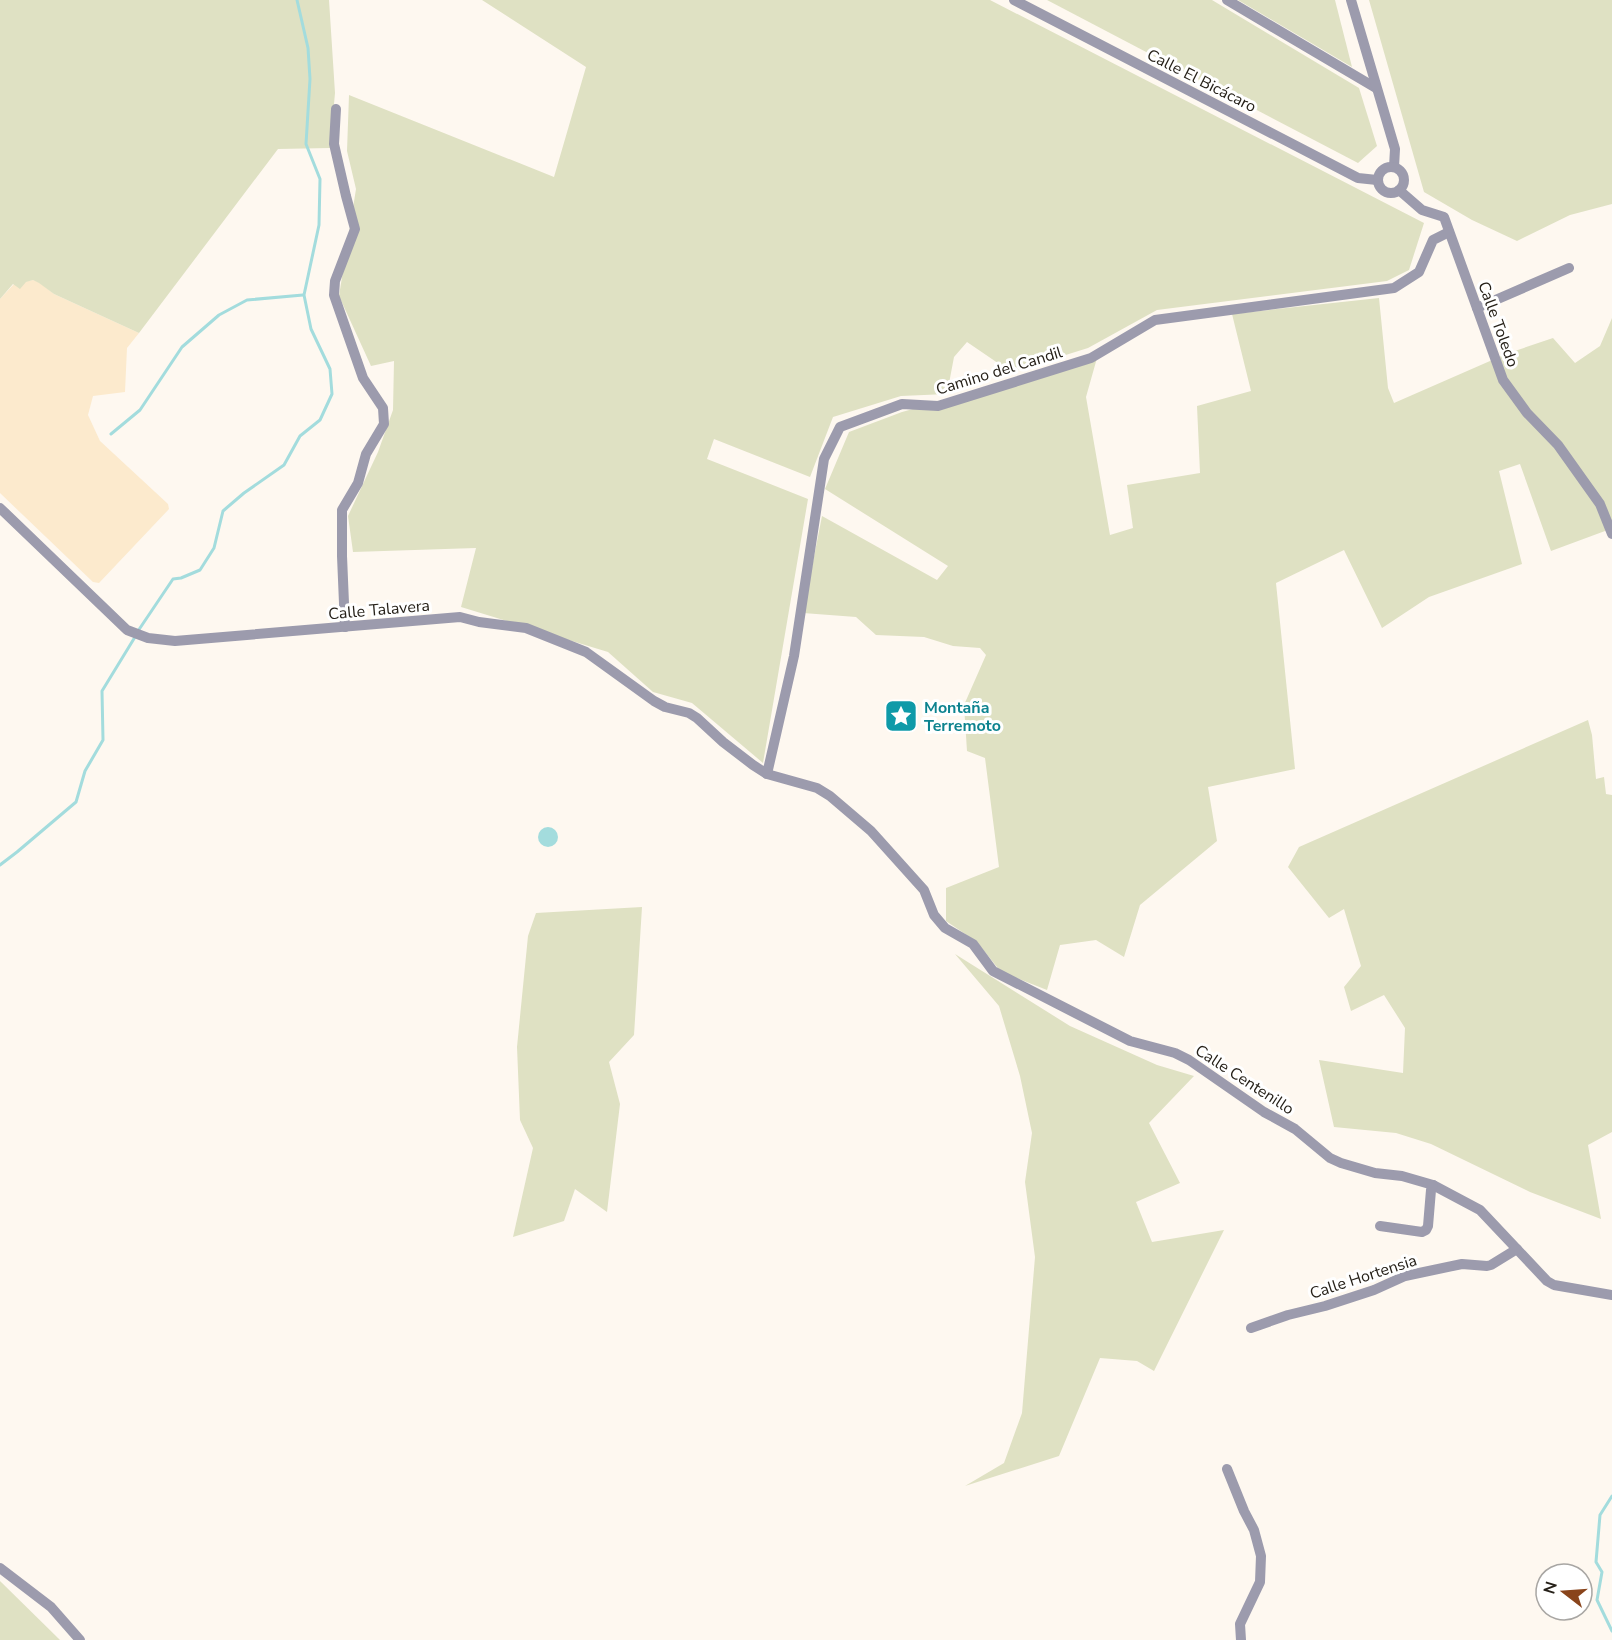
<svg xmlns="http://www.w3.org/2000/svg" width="1612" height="1640" font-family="'Nunito Sans',sans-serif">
<rect width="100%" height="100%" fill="#fef8f0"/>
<polygon fill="#fceacd" points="33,280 39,282 54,294 139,333 127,348 125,392 93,396 88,415 100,441 168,504 169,509 99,583 93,582 0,493 0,299 14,284"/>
<g fill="#dfe1c3">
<polygon points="0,0 329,0 335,93 330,148 278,149 139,333 54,294 39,283 33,280 26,282 20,289 13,284 0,299"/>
<polygon points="482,0 990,0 1424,223 1409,270 1387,281 1157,310 1088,348 1011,372 967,342 954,357 947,394 901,396 833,417 810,477 714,439 707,459 808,499 763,763 692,703 653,692 608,652 461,607 476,548 353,552 348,516 378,452 393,410 394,361 371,366 339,296 356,189 347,151 349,95 554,177 586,67"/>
<polygon points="1047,0 1212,0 1359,88 1377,146 1358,163"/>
<polygon points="1238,0 1335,0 1352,67"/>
<polygon points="1369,0 1612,0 1612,204 1570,215 1517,241 1472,220 1424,192"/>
<polygon points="1379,298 1388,388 1394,403 1506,354 1553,338 1575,363 1600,346 1612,318 1612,523 1605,531 1551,551 1520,464 1499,471 1522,564 1429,597 1382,628 1344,550 1276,583 1295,769 1208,787 1217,841 1140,905 1124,957 1096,940 1060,945 1047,990 1001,972 977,942 946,921 946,888 999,867 985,758 967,751 964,705 986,655 980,648 953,646 924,637 876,635 856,617 803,613 822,516 937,580 948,566 825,489 849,432 902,412 1097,358 1086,397 1110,535 1133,528 1127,485 1200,473 1197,406 1251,391 1232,314"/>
<polygon points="1588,720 1592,735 1596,779 1604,777 1606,794 1612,795 1612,1132 1588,1145 1601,1219 1530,1192 1431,1144 1396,1133 1334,1127 1319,1060 1403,1073 1405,1028 1384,995 1351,1011 1344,987 1361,966 1344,909 1329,918 1288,867 1299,847"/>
<polygon points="642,907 634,1035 609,1062 620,1104 607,1212 575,1189 564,1221 513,1237 533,1148 520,1120 517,1047 528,936 536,913"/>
<polygon points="955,954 1070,1026 1157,1065 1194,1076 1149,1123 1180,1183 1136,1202 1152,1242 1224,1230 1154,1371 1137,1361 1100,1358 1059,1456 965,1486 1004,1463 1022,1413 1035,1257 1025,1182 1032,1133 1020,1076 999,1006"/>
<polygon points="0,1581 60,1640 0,1640"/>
</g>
<circle fill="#a3dcdd" cx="548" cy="837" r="10"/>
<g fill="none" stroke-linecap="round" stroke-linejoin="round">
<g stroke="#a3dcdd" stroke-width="3">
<polyline points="111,434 140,410 182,347 219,315 247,300 303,295"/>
<polyline points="138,631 173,579 181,578 200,570 214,548 223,511 244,493 284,465 300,436 320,420 332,394 330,369 311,329 304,295 319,225 320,179 306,144 310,79 308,48 297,0"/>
<polyline points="0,865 17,852 76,802 85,771 103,740 102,691 135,637"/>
<polyline points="1612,1496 1600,1515 1596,1562 1602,1572 1597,1600 1612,1631"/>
</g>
<g stroke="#9c9bad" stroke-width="10">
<polyline points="1014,0 1358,178 1377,180"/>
<polyline points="1227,0 1376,88"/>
<polyline points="1351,0 1395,149 1394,167"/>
<polyline points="336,109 334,144 346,196 355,229 335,281 334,295 363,378 383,408 384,424 366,454 358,483 342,510 342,556 345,627"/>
<circle cx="1391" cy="180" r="13"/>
<polyline points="1399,190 1422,210 1444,217 1503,380 1527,413 1558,445 1600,504 1612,534"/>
<polyline points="1477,308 1569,268"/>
<polyline points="0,508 127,630 148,638 175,641 460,617 479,622 526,628 586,652 654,701 665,707 689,713 697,718 723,742 753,765 767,774 817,788 830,796 871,831 924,890 934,915 945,928 973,944 993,971 1130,1041 1175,1053 1189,1060 1264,1112 1295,1129 1330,1158 1341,1163 1375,1173 1402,1176 1433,1185 1480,1210 1547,1281 1554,1285 1612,1295"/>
<polyline points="767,774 794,656 824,459 840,427 902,404 938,406 1091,358 1155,320 1394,288 1419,272 1433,240 1449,232"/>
<polyline points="1380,1226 1422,1232 1426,1230 1428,1226 1431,1190 1433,1185"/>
<polyline points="1251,1328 1288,1315 1325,1306 1374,1290 1405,1276 1462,1264 1487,1266 1491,1265 1517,1249"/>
<polyline points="1227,1469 1244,1511 1254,1530 1261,1556 1260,1582 1240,1624 1241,1640"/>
<polyline points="0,1568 51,1607 80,1640"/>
</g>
</g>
<defs>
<symbol id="sight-square" viewBox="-11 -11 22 22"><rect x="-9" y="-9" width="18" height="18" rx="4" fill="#0f9aa8" stroke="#fff"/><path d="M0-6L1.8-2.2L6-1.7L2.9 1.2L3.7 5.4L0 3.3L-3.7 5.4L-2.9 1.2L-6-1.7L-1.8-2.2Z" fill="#fff"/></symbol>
</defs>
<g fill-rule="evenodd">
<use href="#sight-square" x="882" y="697" width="38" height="38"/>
</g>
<g text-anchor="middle" stroke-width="6" stroke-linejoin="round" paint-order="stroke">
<g font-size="16" fill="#262119" stroke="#fff">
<text transform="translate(1202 80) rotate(27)" y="6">Calle El Bicácaro</text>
<text transform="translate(1499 324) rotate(70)" y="6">Calle Toledo</text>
<text transform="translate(999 370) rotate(-17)" y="6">Camino del Candil</text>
<text transform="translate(379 609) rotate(-5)" y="6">Calle Talavera</text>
<text transform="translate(1245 1079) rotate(33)" y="6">Calle Centenillo</text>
<text transform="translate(1363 1276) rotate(-18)" y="6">Calle Hortensia</text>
</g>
<g font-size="16" font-weight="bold" fill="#0d838f" stroke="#fff" text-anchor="start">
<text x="924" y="713">Montaña<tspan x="924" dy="18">Terremoto</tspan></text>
</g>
</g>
<g transform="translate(1564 1592) rotate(287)"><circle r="28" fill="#ffffff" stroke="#a8a6a3" stroke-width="1.5"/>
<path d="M0-4.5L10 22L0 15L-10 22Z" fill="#89441b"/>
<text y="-9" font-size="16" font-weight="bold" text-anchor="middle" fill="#262119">N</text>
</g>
</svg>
